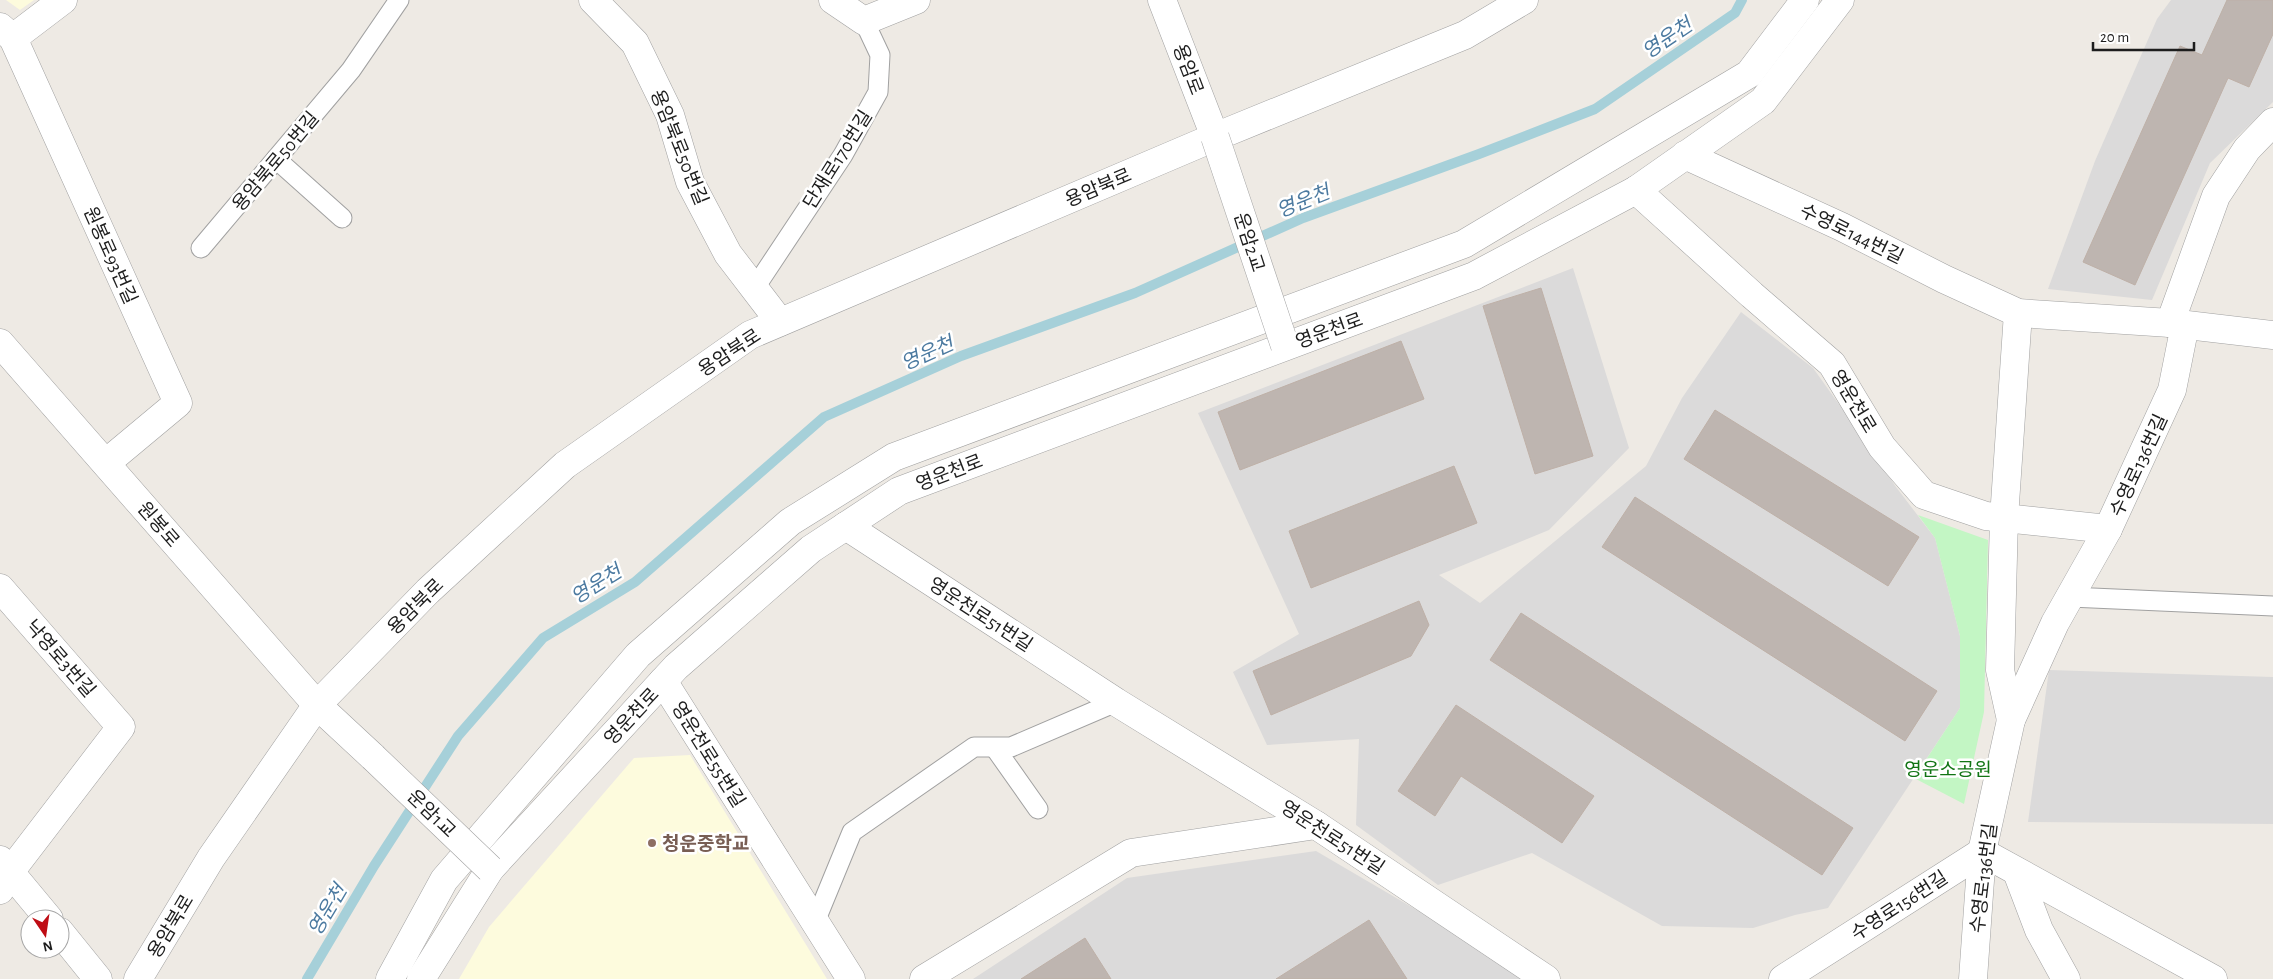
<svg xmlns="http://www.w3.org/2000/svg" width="2273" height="979" font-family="'Alegreya Sans','Noto Sans KR',sans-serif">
<rect width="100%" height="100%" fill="#eeeae4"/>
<g fill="#dbdada">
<polygon points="2171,0 2273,0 2273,102 2210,163 2152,300 2048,289 2095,161 2157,19"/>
<polygon points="1573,268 1629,448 1549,530 1439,575 1480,603 1646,466 1682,398 1741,312 1813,368 1861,435 1896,487 1935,538 1960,636 1960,708 1828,908 1795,915 1753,928 1662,926 1532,853 1438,885 1356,825 1359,739 1267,745 1233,672 1299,634 1198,413"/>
<polygon points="2049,670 2273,677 2273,824 2028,822"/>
<polygon points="1316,851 1509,964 1528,979 973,979 1127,878"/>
</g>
<g fill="#fdfbdd">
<polygon points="6,0 34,0 20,10"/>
<polygon points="690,755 827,979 459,979 489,927 634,758"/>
</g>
<polygon fill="#c3f6c4" points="1918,515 1988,540 1984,712 1964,804 1914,778 1960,708 1960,636 1935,538"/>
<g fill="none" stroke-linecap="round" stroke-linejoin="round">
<polyline stroke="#a6d0d9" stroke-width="10" points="307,979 374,866 458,736 543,638 635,582 824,417 961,356 1135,293 1303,218 1479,154 1595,109 1735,13 1742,0"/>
</g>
<g fill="#beb5b0" stroke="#beb0a7">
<polygon points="2227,0 2273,0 2273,34 2249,87 2228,78 2135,285 2083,262 2180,46 2202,55"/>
<polygon points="1541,288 1593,456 1535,474 1483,306"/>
<polygon points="1401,341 1424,399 1240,470 1218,412"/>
<polygon points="1715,410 1919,537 1888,586 1684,459"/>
<polygon points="1454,466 1477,523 1311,588 1289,531"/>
<polygon points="1635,497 1937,691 1905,741 1602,547"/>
<polygon points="1419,601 1429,625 1411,656 1271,715 1253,671"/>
<polygon points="1521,613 1853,828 1822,875 1490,660"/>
<polygon points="1456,705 1594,796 1562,843 1461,776 1435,816 1398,791"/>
<polygon points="1369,920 1407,979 1276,979"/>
<polygon points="1085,938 1111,979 1021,979"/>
</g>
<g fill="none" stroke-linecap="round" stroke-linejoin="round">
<defs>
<g id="service">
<polyline points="276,159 342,218"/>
<polyline points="201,248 351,70 399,0"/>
<polyline points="754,289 843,155 878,92 880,55 864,21"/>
<polyline points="2070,597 2273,606"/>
<polyline points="995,748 1038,809"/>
<polyline points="815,922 852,832 974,747 1011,747 1116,702"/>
</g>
<polyline id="pedestrian" points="390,979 444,880 638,655 790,522 894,457 1464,244 1749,74 1805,0"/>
<g id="minor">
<polyline points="593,0 635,43 670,115 690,182 728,254 780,322"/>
<polyline points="833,0 864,21 916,0"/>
<polyline points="1162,0 1215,137"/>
<polyline points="0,27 13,38 178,403 106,463"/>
<polyline points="13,38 63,0"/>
<polyline points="1685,155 1842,227 1944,279 2018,313 2170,323 2273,335"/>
<polyline points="1636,190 1752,295 1832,364 1882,447 1924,495 1986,516 2108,529"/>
<polyline points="2170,323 2216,196 2247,149 2273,122"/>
<polyline points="846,526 1116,702 1316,825 1546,979"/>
<polyline points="0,588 121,727 10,872 0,890"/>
<polyline points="663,681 851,979"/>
<polyline points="2011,720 2000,670 2004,518 2018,313"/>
<polyline points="0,860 49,919"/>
<polyline points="2017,872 2039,930 2066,979"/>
<polyline points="60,932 98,979"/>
<polyline points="421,979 490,869 676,667 811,549 899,491 1474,276 1636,190 1763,101 1840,0"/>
<polyline points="924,979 1131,853 1316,825"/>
<polyline points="1783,979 1982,852 2213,979"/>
<polyline points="1973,979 1982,852 2011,720 2055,623 2108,529 2172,390 2185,325"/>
</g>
<g id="tertiary">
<polyline points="0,343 317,705 373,757"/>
<polyline points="138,979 211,858 317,705 428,591 565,465 750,335 1215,137 1465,35 1524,0"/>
</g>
</defs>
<use href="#service" stroke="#a1a1a1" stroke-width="21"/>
<use href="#pedestrian" stroke="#a1a1a1" stroke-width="29"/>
<use href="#minor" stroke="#a1a1a1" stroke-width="29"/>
<use href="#tertiary" stroke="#a1a1a1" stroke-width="29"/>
<use href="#service" stroke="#fff" stroke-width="19"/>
<use href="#pedestrian" stroke="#fff" stroke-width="28"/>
<use href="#minor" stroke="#fff" stroke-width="28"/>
<use href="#tertiary" stroke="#fff" stroke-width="28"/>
<defs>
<polyline id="minor-bridge" points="1215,137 1285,346"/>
<polyline id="tertiary-bridge" points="373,757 490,869"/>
</defs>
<use href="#minor-bridge" stroke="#a1a1a1" stroke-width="29" stroke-linecap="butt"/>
<use href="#tertiary-bridge" stroke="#a1a1a1" stroke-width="29" stroke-linecap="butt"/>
<use href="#minor-bridge" stroke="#fff" stroke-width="28"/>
<use href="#tertiary-bridge" stroke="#fff" stroke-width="28"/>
</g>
<circle fill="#8d6e63" stroke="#fff" stroke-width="2" cx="652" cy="843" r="5"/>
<g text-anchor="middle" stroke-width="5" stroke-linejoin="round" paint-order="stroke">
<g font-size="19" fill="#1d1d1d" stroke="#fff">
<text transform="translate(1189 69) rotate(69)" y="7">용암로</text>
<text transform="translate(680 147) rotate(68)" y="7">용암북로50번길</text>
<text transform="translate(837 159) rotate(-58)" y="7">단재로170번길</text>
<text transform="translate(275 161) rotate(-50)" y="7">용암북로50번길</text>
<text transform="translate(1098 187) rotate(-23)" y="7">용암북로</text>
<text transform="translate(1852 233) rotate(26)" y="7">수영로144번길</text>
<text transform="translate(1250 242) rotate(72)" y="7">운암2교</text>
<text transform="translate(111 255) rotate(66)" y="7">원봉로93번길</text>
<text transform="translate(1329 330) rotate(-20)" y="7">영운천로</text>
<text transform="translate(729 352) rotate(-33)" y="7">용암북로</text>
<text transform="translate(1854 401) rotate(59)" y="7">영운천로</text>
<text transform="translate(2138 465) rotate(-65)" y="7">수영로136번길</text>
<text transform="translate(949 472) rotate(-21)" y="7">영운천로</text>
<text transform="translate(159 524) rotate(49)" y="7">원봉로</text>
<text transform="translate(415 606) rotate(-45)" y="7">용암북로</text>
<text transform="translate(981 614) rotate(33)" y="7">영운천로51번길</text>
<text transform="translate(61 658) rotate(49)" y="7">낙영로3번길</text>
<text transform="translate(631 716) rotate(-47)" y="7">영운천로</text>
<text transform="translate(709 754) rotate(58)" y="7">영운천로55번길</text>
<text transform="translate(432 813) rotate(44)" y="7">운암1교</text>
<text transform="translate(1333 837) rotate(33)" y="7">영운천로51번길</text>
<text transform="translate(1983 878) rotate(-83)" y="7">수영로136번길</text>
<text transform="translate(1899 905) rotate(-33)" y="7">수영로156번길</text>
<text transform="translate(170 926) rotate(-59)" y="7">용암북로</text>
</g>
<g font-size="19" fill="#127515" stroke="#fff">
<text x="1948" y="776">영운소공원</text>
</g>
<g font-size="19" font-weight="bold" fill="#785e54" stroke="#fff" text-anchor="start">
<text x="662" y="850">청운중학교</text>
</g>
<g font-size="20" font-style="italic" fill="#4c7aa0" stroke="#fff">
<text transform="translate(1667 38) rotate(-34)" y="7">영운천</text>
<text transform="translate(1303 201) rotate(-22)" y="7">영운천</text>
<text transform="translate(927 353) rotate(-24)" y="7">영운천</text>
<text transform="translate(596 584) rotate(-32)" y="7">영운천</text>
<text transform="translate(327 910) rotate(-59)" y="7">영운천</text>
</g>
</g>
<g transform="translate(45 934) rotate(167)"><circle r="24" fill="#ffffff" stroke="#a5a5a5"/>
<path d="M0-4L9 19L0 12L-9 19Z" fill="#bf0c14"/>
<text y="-8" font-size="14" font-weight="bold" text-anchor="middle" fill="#1d1d1d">N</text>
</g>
<path d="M2093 42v8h101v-8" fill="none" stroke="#1d1d1d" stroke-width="2.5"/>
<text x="2100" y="42" font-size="15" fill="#1d1d1d" stroke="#ffffff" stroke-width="4" paint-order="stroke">20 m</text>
</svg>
